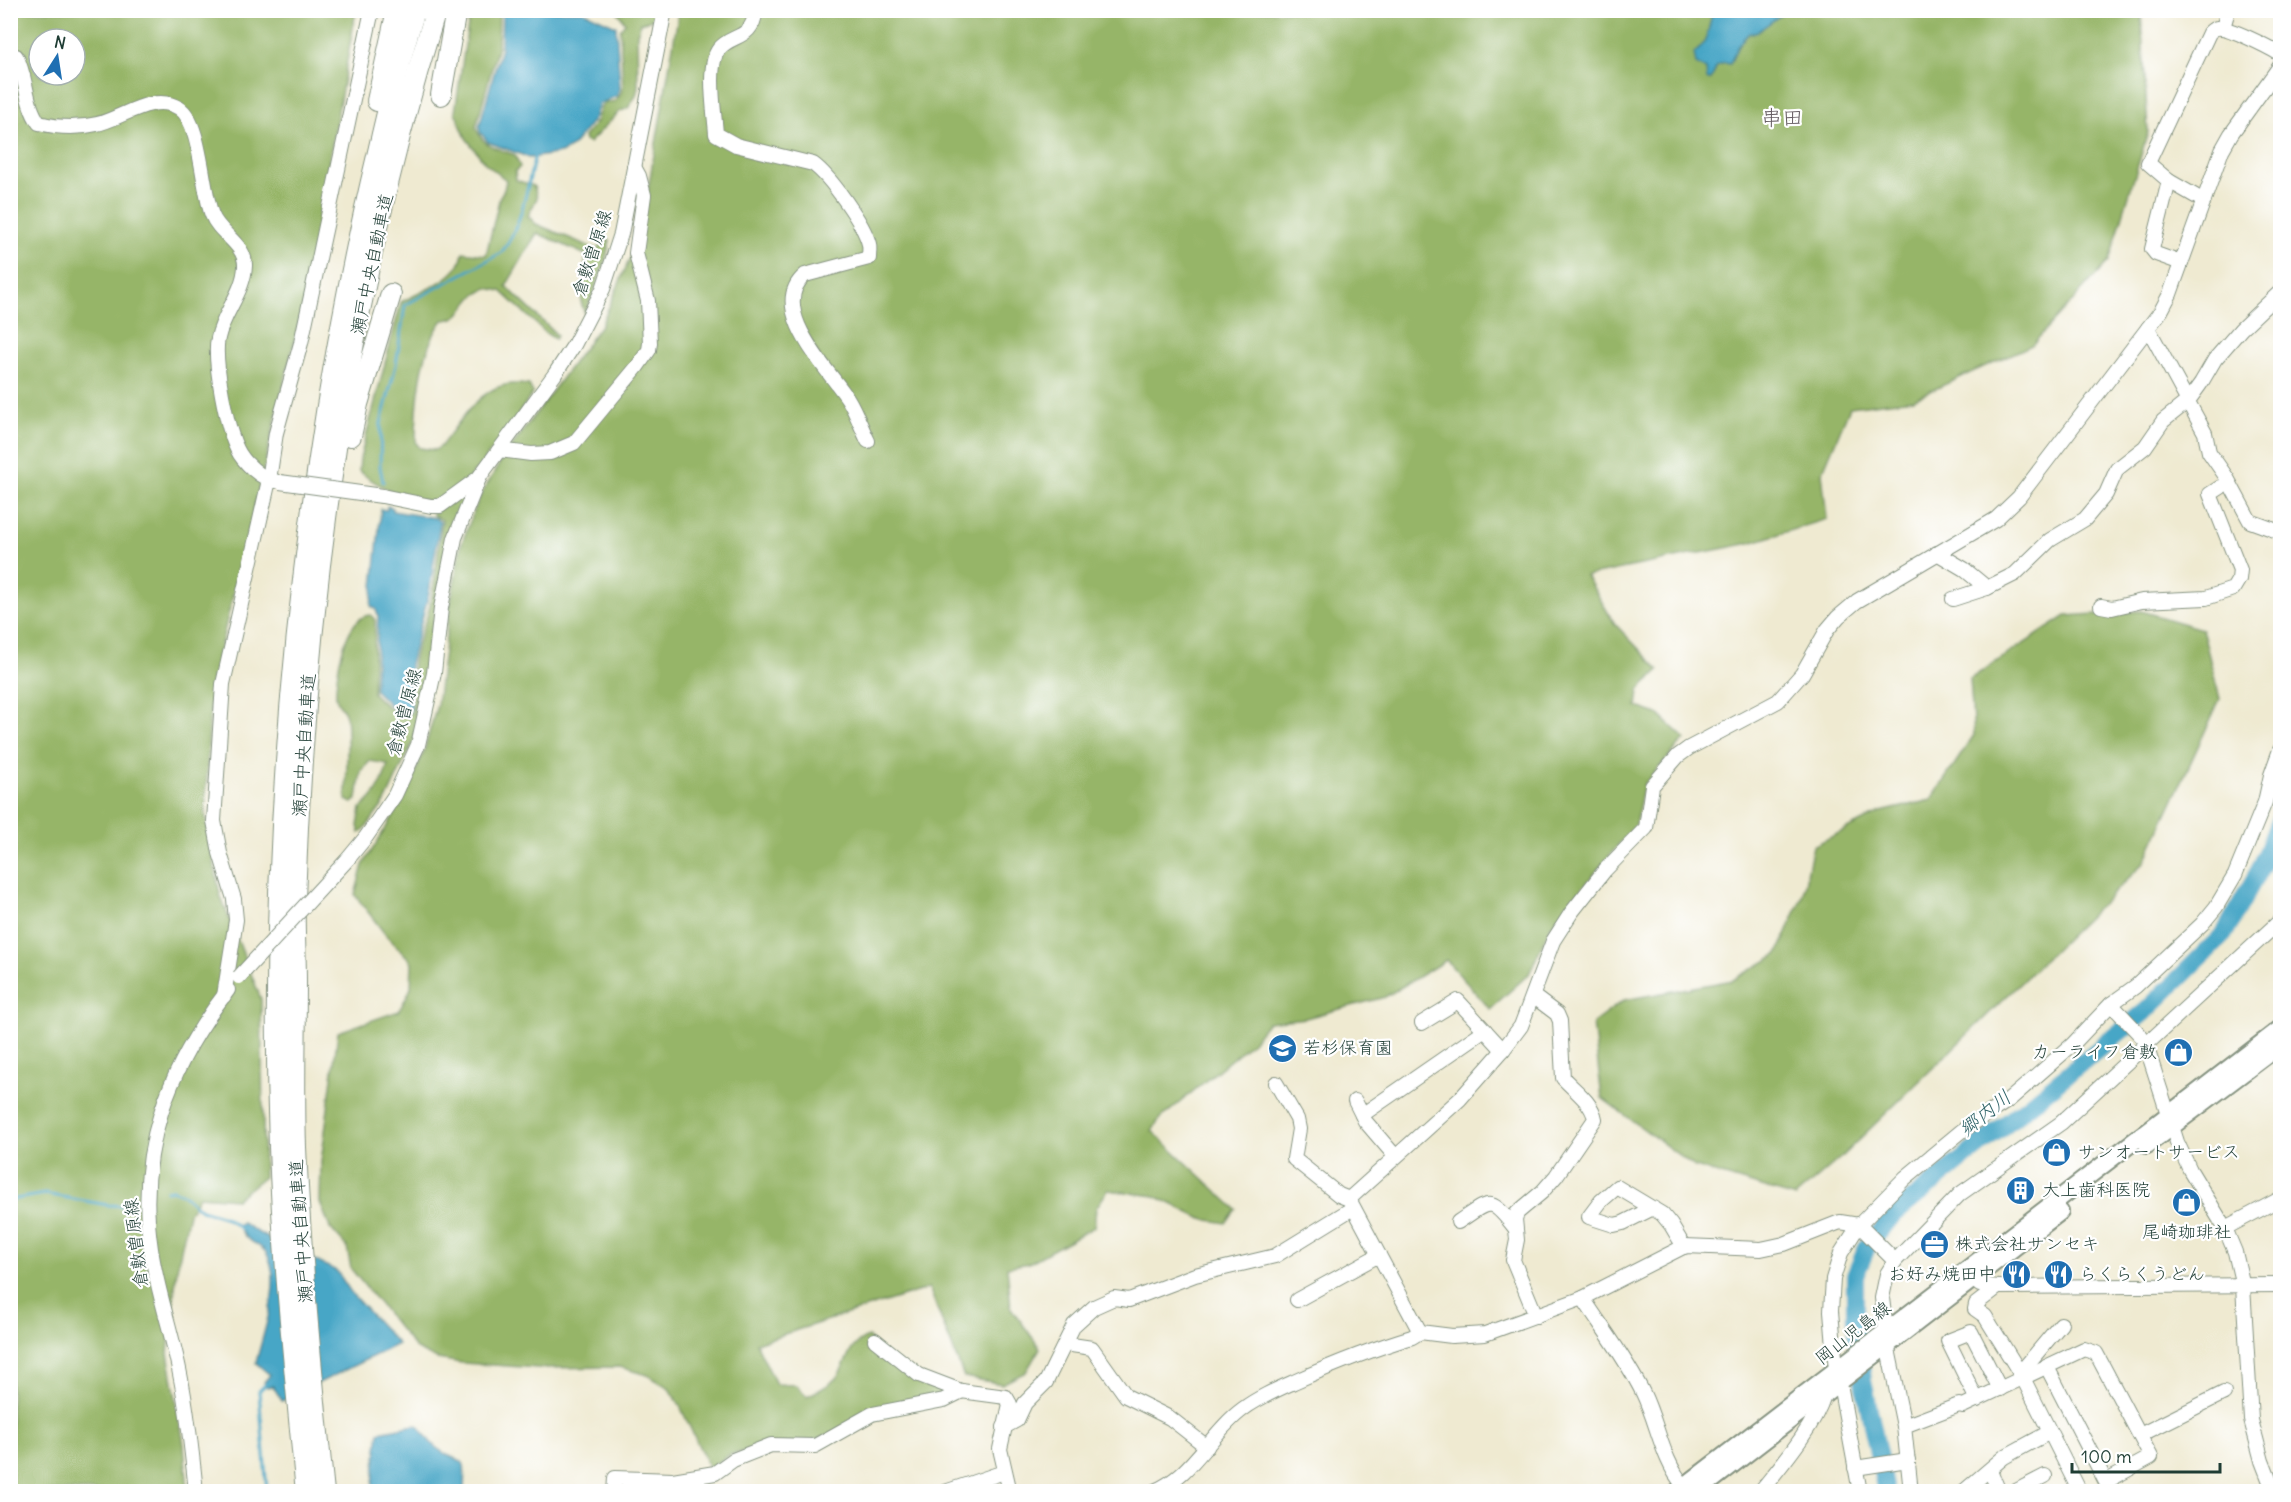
<svg xmlns="http://www.w3.org/2000/svg" width="2291" height="1502" font-family="Delius,'Klee One',sans-serif">
<rect width="100%" height="100%" fill="#fff"/>
<filter id="ink" filterUnits="userSpaceOnUse"><feTurbulence type="fractalNoise" baseFrequency=".0167" numOctaves="2"/><feDisplacementMap in="SourceGraphic" scale="12" xChannelSelector="R" yChannelSelector="G"/><feConvolveMatrix kernelMatrix="1 2 1 2 8 2 1 2 1" color-interpolation-filters="sRGB"/></filter>
<filter id="wash" filterUnits="userSpaceOnUse"><feTurbulence type="fractalNoise" baseFrequency=".008" numOctaves="4" result="noise"/><feDisplacementMap in="SourceGraphic" scale="24" xChannelSelector="R" yChannelSelector="G"/><feGaussianBlur stdDeviation="1.35" result="paint"/><feColorMatrix in="noise" values="0 0 0 0 0 0 0 0 0 0 0 0 0 0 0 0 0 1.4 0 .05"/><feComposite in="paint" operator="in"/></filter>
<g filter="url(#wash)">
<rect width="100%" height="100%" fill="#efead1"/>
<g fill="#96b568" stroke="#5a794e" stroke-width="1.5" fill-rule="evenodd">
<path d="M10,11H356L305,297L211,686L205,813L220,895L261,999L264,1177L236,1199L199,1196L189,1213L177,1269L168,1353L184,1445L188,1491H11ZM39,39H75V75H39Z"/>
<path d="M470,11H499L498,46L476,127C482,147 498,149 515,155L520,167L515,171L516,180L534,186L537,198L528,216L536,224L598,250L601,241L610,240L605,263L585,314L581,302L586,255L537,233L506,286L557,335L555,339L547,334L501,291L487,288C483,291 478,293 474,296C463,307 460,320 443,320C420,348 416,407 416,443L420,448L435,450L441,446C458,425 477,391 505,385C513,383 521,384 529,385L533,393C516,416 463,500 435,501C409,503 379,487 359,471L360,459L401,302C422,291 461,278 463,252L486,255L500,196L504,190L506,180L485,163L466,138L455,112Z"/>
<polygon points="617,11 655,11 654,18 641,23 637,34 638,87 636,96 628,108 619,112 589,143 585,141 584,137 596,122 601,107 604,103 615,101 620,95 623,86 620,29 625,23"/>
<path d="M679,11H1713C1709,24 1709,39 1700,50L1701,66L1706,70L1711,79L1717,66L1725,63L1730,64L1738,45L1749,33L1757,32L1786,11H2141L2148,132L2109,261L2032,345L1913,399L1850,407L1822,473L1827,519L1750,543L1586,576L1615,624L1659,670L1639,690L1637,707L1658,714L1685,739L1644,784L1635,825L1550,927L1529,974L1490,1009L1446,960L1385,997L1306,1018L1268,1022L1253,1041L1159,1120L1152,1131L1236,1209L1226,1223L1202,1219L1155,1196L1108,1190L1096,1208L1094,1227L1029,1263L1007,1267L1011,1308L1040,1348L1026,1372L1002,1384L964,1377L929,1288L756,1343L776,1384L796,1385L807,1396C817,1391 828,1387 836,1378C848,1364 846,1346 868,1337L888,1356L945,1390L943,1395L815,1440L731,1454L709,1468L680,1406L668,1387L647,1375L620,1367L539,1368L462,1363L437,1359L416,1349L351,1269L347,1247L330,1228L320,1202L321,1162L338,1032L399,1011L411,988L412,962L385,934L355,895L363,865L406,795L424,751L437,705L450,605L461,545L479,498L501,461L601,325L640,235Z"/>
<path d="M464,496L466,499L446,545L414,740L385,802L365,829L360,833L358,826L361,808C376,796 383,783 388,764L370,761L361,771L357,799L352,803L346,800C346,775 349,741 346,717C345,710 337,704 336,697C335,675 345,615 371,615L375,620L373,693C385,705 393,715 411,714C415,704 411,677 413,663C416,645 423,630 428,613C436,585 438,550 442,520L433,515V512Z"/>
<polygon points="2141,611 2202,629 2220,699 2144,863 1839,1159 1795,1197 1695,1167 1602,1098 1593,1023 1624,1000 1733,980 1778,954 1803,894 1813,846 1881,812 1931,800 1974,735 1970,679 2066,616"/>
</g>
<g fill="#47a6c6" stroke="#33727d" stroke-width="1.5">
<polygon points="502,11 583,11 616,26 620,88 617,96 599,104 594,119 572,147 561,153 530,158 488,142 480,132 479,127 501,48"/>
<path d="M1713,11V10L1786,11L1757,32L1749,33L1738,45L1730,64L1724,63L1717,66L1711,79H1707L1706,70L1696,64L1694,53C1709,44 1708,26 1713,11Z"/>
<polygon points="387,506 393,508 393,511 435,518 440,522 429,593 410,664 408,693 411,706 409,712 395,710 375,690 378,615 375,608 371,606 381,509 387,510"/>
<path d="M242,1223L264,1236L337,1271L352,1294L398,1344L282,1401L273,1386L267,1387L264,1382L270,1375L256,1363C263,1332 283,1283 267,1254C261,1243 244,1243 239,1225Z"/>
<path d="M415,1425L419,1426C425,1434 429,1443 438,1449C465,1469 466,1449 464,1491H372L379,1432Z"/>
</g>
<g fill="none" stroke-linecap="round" stroke-linejoin="round">
<g stroke="#47a6c6" stroke-width="3">
<path d="M383,482L380,467L381,423L396,365L405,305L501,253C522,227 527,187 535,155"/>
<polyline points="166,1191 172,1190 183,1194 201,1210 224,1217 242,1229"/>
<polyline points="10,1200 45,1194 108,1205 126,1206"/>
<polyline points="267,1383 259,1391 267,1492"/>
</g>
<polyline stroke="#47a6c6" stroke-width="18" points="1886,1492 1863,1380 1855,1324 1855,1276 1867,1247 1892,1216 2147,1010 2224,934 2262,865 2280,819"/>
</g>
</g>
<g filter="url(#ink)">
<g fill="none" stroke-linecap="round" stroke-linejoin="round">
<defs>
<g id="minor">
<path d="M756,10C752,41 732,33 719,49C706,65 715,115 716,134L736,145L813,164C830,176 864,224 869,244C870,249 869,253 869,258L805,275C766,308 830,371 848,399C856,412 861,427 868,441"/>
<polyline points="2223,28 2228,10"/>
<path d="M10,55L16,56C27,77 25,104 39,123C59,128 76,129 97,124C121,119 153,92 179,108C201,121 202,190 212,215C219,234 246,244 245,266C244,292 223,313 218,338C213,361 227,428 237,449C243,462 261,479 275,481"/>
<polyline points="2169,181 2204,201"/>
<path d="M2181,263L2156,254L2152,249L2169,181L2148,163L2209,33C2211,31 2215,28 2217,28C2228,26 2270,48 2280,54"/>
<polyline points="2148,328 2205,433 2209,452 2227,478 2250,521 2280,532"/>
<polyline points="499,450 531,454 550,453 574,443 637,367 649,350 650,343 648,301 636,253 644,195 639,176 634,167"/>
<polyline points="382,496 431,506 440,506 480,477"/>
<polyline points="1937,553 1964,569 1987,588"/>
<polyline points="1953,599 1987,588 2015,574 2050,540 2085,519 2106,494 2117,469 2145,447 2163,421 2188,401 2201,383 2215,359 2241,329 2280,292"/>
<polyline points="2101,606 2112,608 2142,601 2206,598 2233,589 2239,579 2240,570 2210,494 2221,487"/>
<polyline points="347,860 366,837 395,795 418,745 434,673 441,608 455,538 480,476 555,374 574,345 603,289 621,234 665,10"/>
<polyline points="224,996 236,920 234,899 220,853 214,821 223,684 269,480 276,433 301,343 372,10"/>
<path d="M1533,996L1557,1014L1560,1021L1563,1078C1574,1090 1592,1102 1595,1119L1556,1176L1542,1192L1517,1213L1515,1219L1517,1240L1513,1260L1536,1316"/>
<polyline points="2111,1004 2144,1039 2177,1142 2190,1170 2225,1228 2235,1252 2243,1286 2251,1420 2262,1461 2274,1492"/>
<polyline points="1422,1023 1458,1001 1503,1050"/>
<polyline points="1276,1083 1297,1119 1299,1129 1294,1159 1339,1195 1349,1199 1420,1332"/>
<polyline points="1355,1101 1365,1121 1395,1156"/>
<polyline points="1362,1115 1485,1030"/>
<polyline points="1349,1199 1460,1099 1503,1050 1521,1026 1553,941 1571,913 1605,870 1646,828 1652,786 1678,756 1689,748 1778,701 1802,674 1827,630 1838,617 1857,601 1996,519 2019,497 2161,311 2170,294 2222,150 2231,134 2280,66"/>
<polyline points="1653,1208 1623,1223 1614,1225 1589,1217 1601,1201 1617,1187 1662,1214 1671,1225 1684,1247"/>
<path d="M1458,1222C1490,1201 1489,1195 1515,1228"/>
<polyline points="1859,1225 1895,1261"/>
<polyline points="2225,1228 2280,1199"/>
<polyline points="1974,1280 1980,1285 1998,1287 2280,1285"/>
<polyline points="1998,1287 1976,1304 1975,1309 1985,1316 2023,1378 2080,1492"/>
<path d="M1583,1298C1603,1329 1627,1360 1643,1393C1658,1424 1662,1460 1684,1486"/>
<polyline points="1297,1300 1379,1255"/>
<polyline points="875,1340 919,1375 961,1391 1006,1397 1010,1404 1000,1449 1010,1492"/>
<polyline points="1065,1344 1092,1348 1126,1396 1170,1418 1207,1447"/>
<polyline points="2047,1367 2111,1492"/>
<polyline points="1836,1370 1831,1311 1833,1279 1841,1253 1859,1225 1905,1178 1963,1130 2009,1100 2072,1045 2111,1004 2136,986 2202,924 2216,907 2235,875 2265,802 2271,775 2280,750"/>
<polyline points="2020,1373 2061,1324"/>
<polyline points="1840,1384 1860,1492"/>
<polyline points="1977,1400 1948,1341 1971,1332 2000,1389"/>
<polyline points="1904,1426 1959,1405 1963,1406 2084,1349 2096,1353 2151,1457 2107,1481"/>
<polyline points="1004,1427 1017,1420 1025,1403 1046,1382 1074,1325 1094,1307 1114,1298 1129,1300 1195,1275 1275,1256 1353,1208"/>
<polyline points="2140,1435 2224,1393"/>
<polyline points="1855,1468 1908,1460"/>
<polyline points="1990,1470 1999,1492"/>
<path d="M196,1492C192,1452 188,1413 180,1374C172,1332 157,1291 151,1249C136,1151 168,1067 228,990"/>
<polyline points="614,1492 615,1478 673,1480 715,1473 733,1460 771,1445 815,1446 872,1414 944,1400 962,1391"/>
<polyline points="945,1492 1004,1472"/>
<path d="M1152,1492C1192,1477 1210,1433 1243,1409C1259,1397 1278,1389 1296,1381C1334,1364 1372,1349 1412,1337L1420,1332L1452,1336L1485,1334L1583,1298L1685,1246L1761,1249L1784,1244L1840,1222L1859,1225"/>
<path d="M1760,1492C1782,1464 1813,1429 1824,1395"/>
<polyline points="1911,1492 1904,1426 1889,1354 1882,1298 1887,1274 1895,1261 1960,1194 2061,1123 2280,921"/>
<polyline points="1963,1492 2004,1457 2050,1432"/>
<polyline points="2014,1492 2045,1476"/>
</g>
<g id="major">
<polyline points="2147,1145 2280,1045"/>
<polyline points="1677,1492 2280,1029"/>
<polyline points="1697,1492 2060,1212"/>
</g>
<g id="highway">
<polyline points="441,95 456,10"/>
<polyline points="377,101 397,10"/>
<polyline points="351,436 358,404 391,294"/>
<path d="M306,1492C295,1377 283,1262 279,1147C270,899 288,651 327,406C341,322 357,239 377,156C388,107 400,58 415,10"/>
<path d="M324,1492C312,1377 301,1262 296,1147C294,1092 296,1037 296,982C296,954 294,926 295,899C305,601 347,295 436,10"/>
</g>
</defs>
<use href="#minor" stroke="#879482" stroke-width="16"/>
<use href="#major" stroke="#879482" stroke-width="20"/>
<use href="#highway" stroke="#879482" stroke-width="22"/>
<use href="#minor" stroke="#fff" stroke-width="14"/>
<use href="#major" stroke="#fff" stroke-width="16"/>
<use href="#highway" stroke="#fff" stroke-width="20"/>
<defs>
<g id="minor-bridge">
<polyline points="280,482 382,496"/>
<polyline points="239,977 347,860"/>
</g>
</defs>
<use href="#minor-bridge" stroke="#879482" stroke-width="16" stroke-linecap="butt"/>
<use href="#minor-bridge" stroke="#fff" stroke-width="14"/>
</g>
</g>
<defs>
<symbol id="school-disc" viewBox="-11 -11 22 22"><circle r="9.5" fill="#1f6fb2" stroke="#fff"/><path d="M0-5L7-2L0 1L-7-2ZM-4 1L0 2.5L4 1V4Q0 6-4 4Z" fill="#fff"/></symbol>
<symbol id="shop-disc" viewBox="-11 -11 22 22"><circle r="9.5" fill="#1f6fb2" stroke="#fff"/><path d="M-5-2.5h2.3a2.7 3.5 0 0 1 5.4 0H5L5.5 6h-11ZM-1.5-2.5h3a1.5 2.3 0 0 0-3 0Z" fill="#fff"/></symbol>
<symbol id="building-disc" viewBox="-11 -11 22 22"><circle r="9.5" fill="#1f6fb2" stroke="#fff"/><path d="M-4-6H4V6H1V3H-1V6H-4ZM-2.5-4.3h1.7v1.8h-1.7ZM.8-4.3h1.7v1.8H.8ZM-2.5-1h1.7V.8h-1.7ZM.8-1h1.7V.8H.8Z" fill="#fff"/></symbol>
<symbol id="office-disc" viewBox="-11 -11 22 22"><circle r="9.5" fill="#1f6fb2" stroke="#fff"/><path d="M-6-3h4V-5.5h4V-3h4V5H-6ZM-1-4.5V-3h2v-1.5ZM-6 0V1H6V0Z" fill="#fff"/></symbol>
<symbol id="restaurant-disc" viewBox="-11 -11 22 22"><circle r="9.5" fill="#1f6fb2" stroke="#fff"/><path d="M-5-6h1v4h1v-4h1v4h1v-4h1v5L-1.5 .5V6h-2V.5L-5-1ZM5-6V6H3V1.5H1.5Q1.5-4 5-6Z" fill="#fff"/></symbol>
</defs>
<g fill-rule="evenodd">
<use href="#school-disc" x="1266" y="1032" width="33" height="33"/>
<use href="#shop-disc" x="2162" y="1036" width="33" height="33"/>
<use href="#shop-disc" x="2040" y="1136" width="33" height="33"/>
<use href="#building-disc" x="2004" y="1174" width="33" height="33"/>
<use href="#shop-disc" x="2170" y="1186" width="33" height="33"/>
<use href="#office-disc" x="1918" y="1228" width="33" height="33"/>
<use href="#restaurant-disc" x="2000" y="1258" width="33" height="33"/>
<use href="#restaurant-disc" x="2042" y="1258" width="33" height="33"/>
</g>
<g text-anchor="middle" stroke-width="4.5" stroke-linejoin="round" paint-order="stroke">
<g font-size="18" fill="#1f3d34" stroke="#fff">
<text transform="translate(592 253) rotate(-72)" y="6">倉敷曽原線</text>
<text transform="translate(372 264) rotate(-78)" y="6">瀬戸中央自動車道</text>
<text transform="translate(404 712) rotate(-75)" y="6">倉敷曽原線</text>
<text transform="translate(304 745) rotate(-86)" y="6">瀬戸中央自動車道</text>
<text transform="translate(301 1231) rotate(-94)" y="6">瀬戸中央自動車道</text>
<text transform="translate(136 1243) rotate(-97)" y="6">倉敷曽原線</text>
<text transform="translate(1853 1333) rotate(-38)" y="6">岡山児島線</text>
</g>
<g font-size="18" fill="#1f3d34" stroke="#fff" text-anchor="start">
<text x="1303" y="1054">若杉保育園</text>
<text x="2157" y="1058" text-anchor="end">カーライフ倉敷</text>
<text x="2078" y="1158">サンオートサービス</text>
<text x="2042" y="1196">大上歯科医院</text>
<text x="2187" y="1238" text-anchor="middle">尾崎珈琲社</text>
<text x="1955" y="1250">株式会社サンセキ</text>
<text x="1996" y="1280" text-anchor="end">お好み焼田中</text>
<text x="2079" y="1280">らくらくうどん</text>
</g>
<g font-size="20" font-style="italic" fill="#2d6267" stroke="#fff">
<text transform="translate(1985 1113) rotate(-39)" y="7">郷内川</text>
</g>
<g font-size="21" fill="#675e64" stroke="#fff">
<text x="1782" y="125">串田</text>
</g>
</g>
<rect width="2291" height="1502" fill="none" stroke="#fff" stroke-width="36"/>
<g transform="translate(57 57) rotate(12)"><circle r="28" fill="#ffffff" stroke="#a5b1ae" stroke-width="1.5"/>
<path d="M0-4.5L10 22L0 15L-10 22Z" fill="#1f6fb2"/>
<text y="-9" font-size="16" font-weight="bold" text-anchor="middle" fill="#1f3d34">N</text>
</g>
<path d="M2072 1463v9h148v-9" fill="none" stroke="#1f3d34" stroke-width="3"/>
<text x="2081" y="1463" font-size="18" fill="#1f3d34" stroke="#ffffff" stroke-width="4.5" paint-order="stroke">100 m</text>
</svg>
